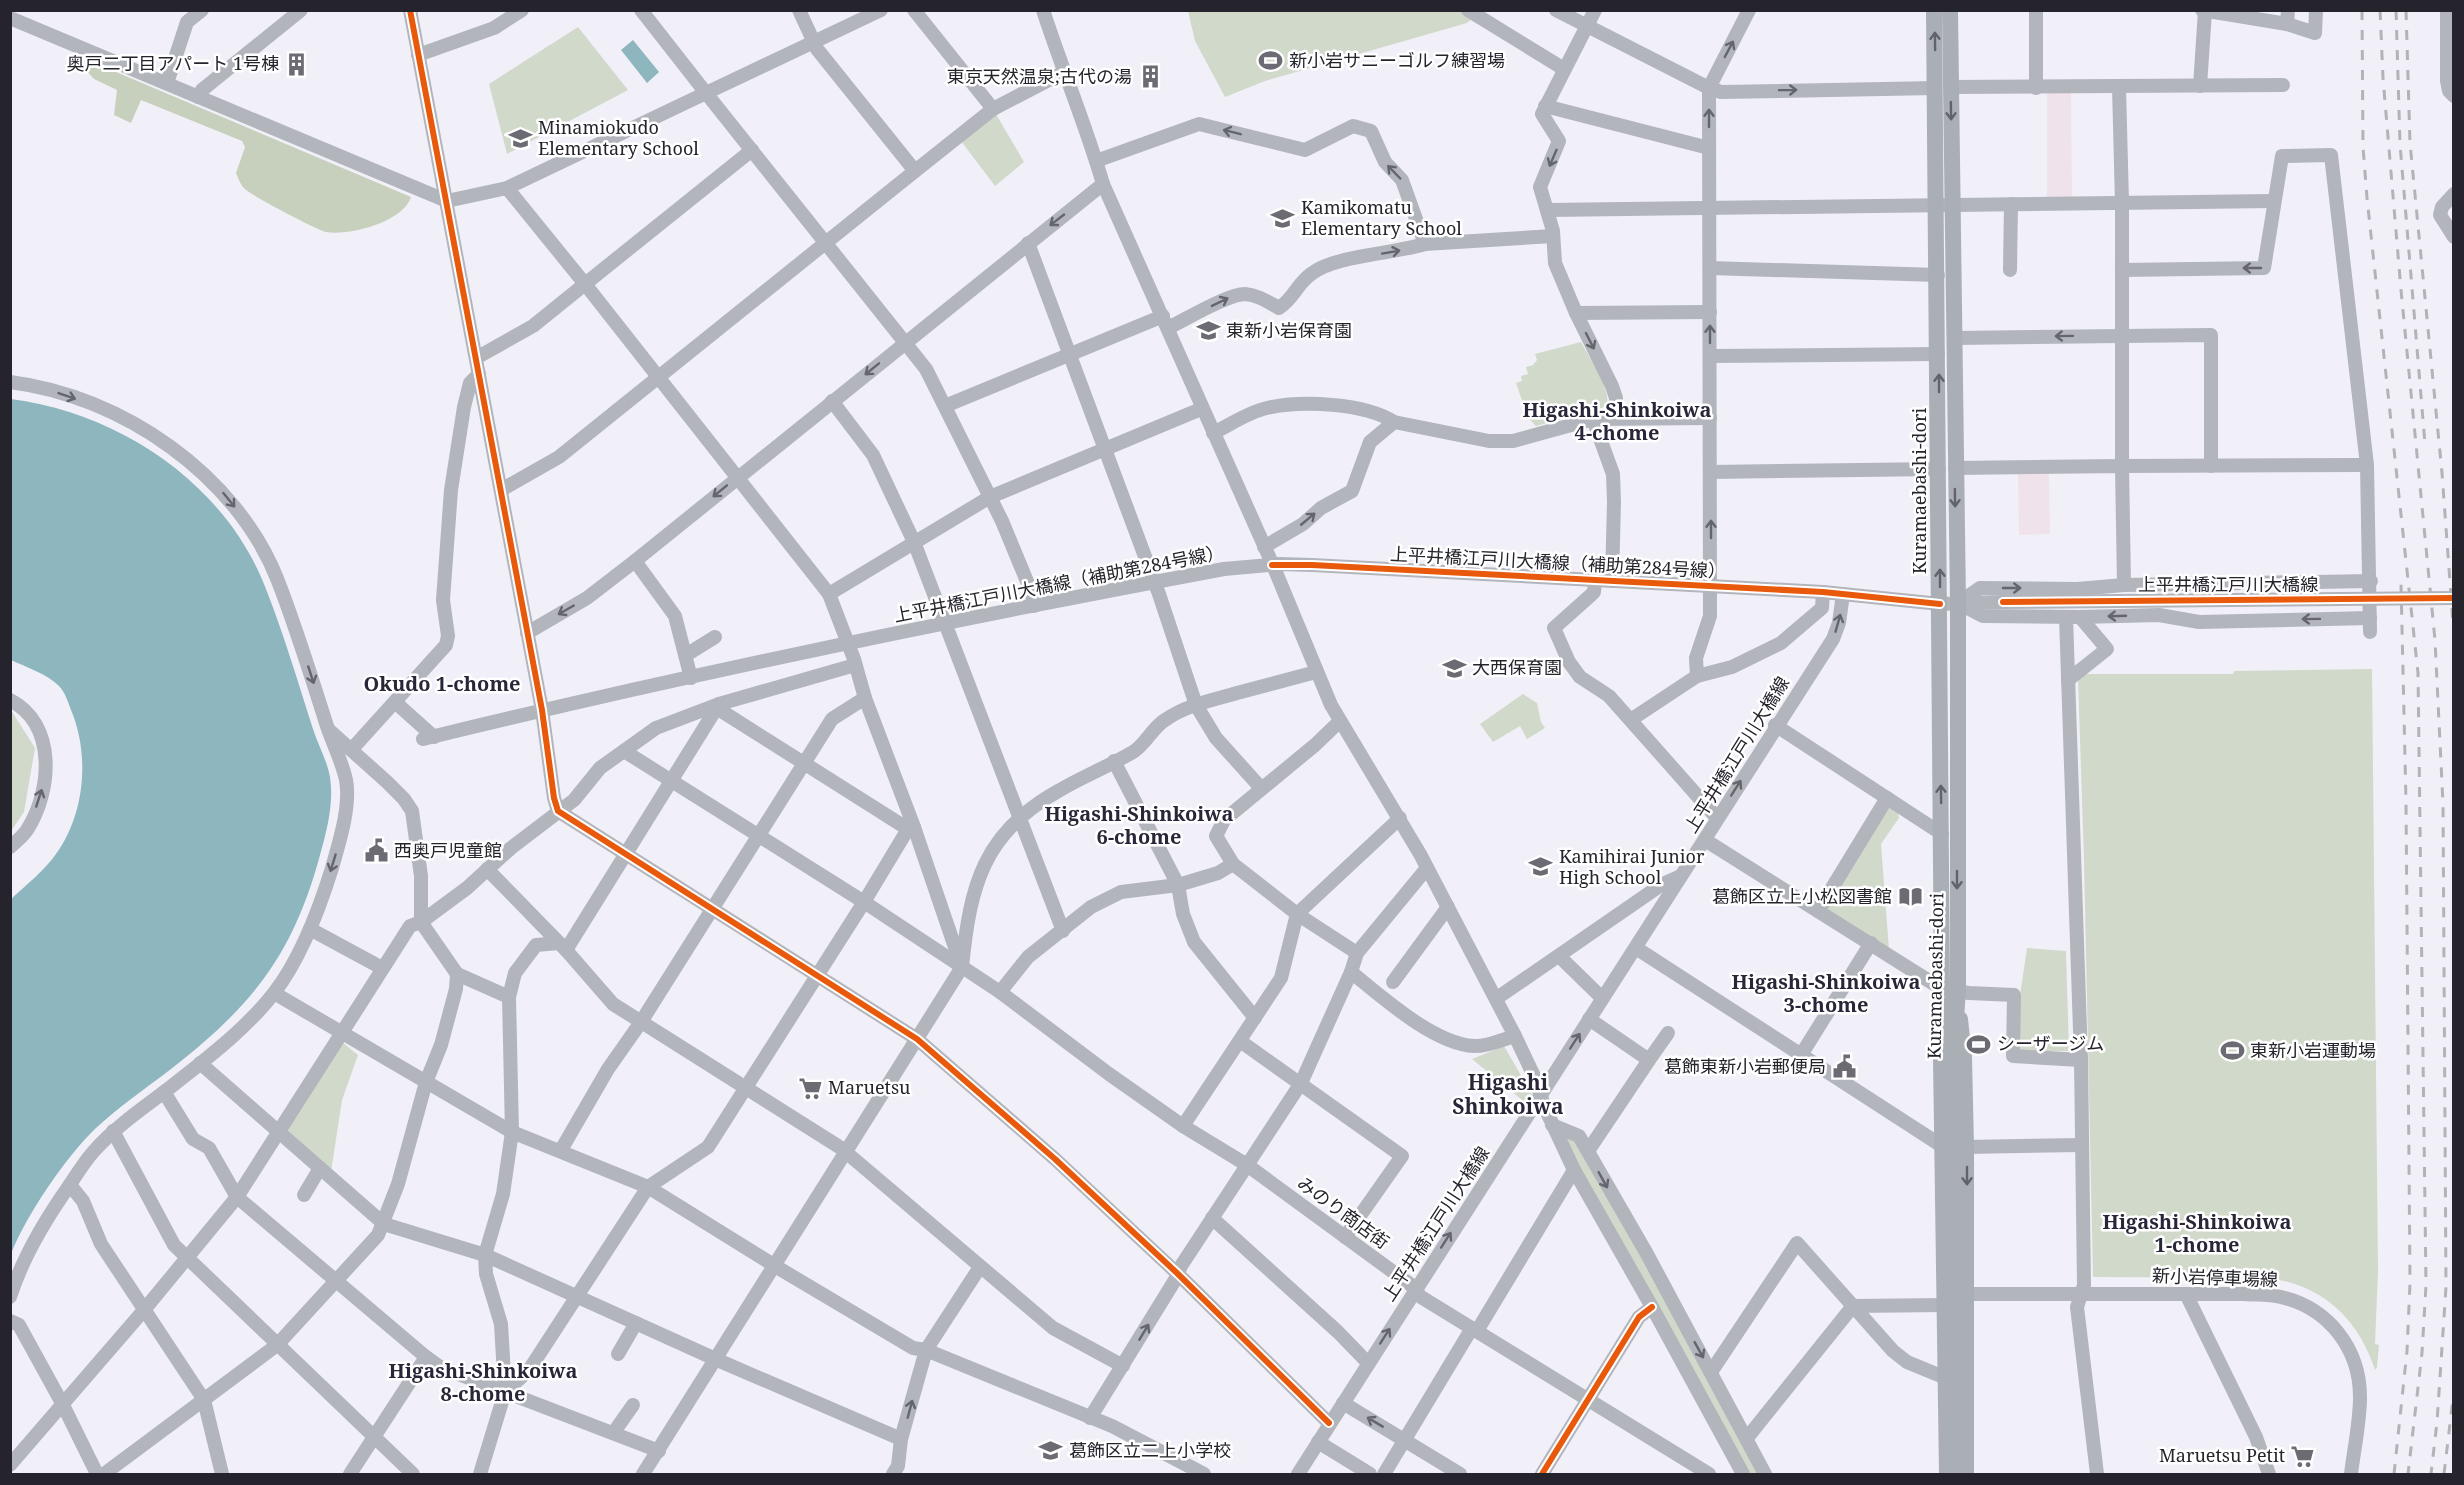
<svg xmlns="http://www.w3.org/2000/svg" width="2464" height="1485" font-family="'Noto Serif','Noto Sans JP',serif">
<rect width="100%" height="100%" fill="#f1f0f8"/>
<g fill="#efe2eb">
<polygon points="2047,93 2071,93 2072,199 2047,199"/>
<polygon points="2018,474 2049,474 2050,534 2019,535"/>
</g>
<g fill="#d1d9cb">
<polygon points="1459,10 1472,19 1467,23 1265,81 1225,97 1195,41 1188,11"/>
<polygon points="578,27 628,90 507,154 489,84"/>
<polygon points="996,114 1024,162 995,186 961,141"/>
<path d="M1581,342C1591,361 1608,383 1608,406L1536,426L1528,418L1516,383L1522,381L1521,376L1528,374L1526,367L1533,365L1537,360L1535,354Z"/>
<path d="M2372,669L2378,1271L2375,1344L2379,1345L2377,1367L2375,1370C2358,1317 2320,1283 2265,1278L2093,1277L2084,861L2078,678L2085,674H2233L2234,671Z"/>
<polygon points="1523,694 1537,703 1541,722 1545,728 1527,739 1520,726 1493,742 1480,724"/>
<polygon points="11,710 35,748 24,812 11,831"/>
<polygon points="1893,807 1898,811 1899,818 1881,844 1889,950 1819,910 1886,809"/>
<polygon points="2027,948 2066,951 2069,1051 2018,1051 2019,1002"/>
<polygon points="342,1042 358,1055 342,1100 331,1172 284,1133"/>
<polygon points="1504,1046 1533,1096 1527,1104 1472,1059"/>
<polygon points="1566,1134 1578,1140 1642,1250 1762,1474 1749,1474 1587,1181 1565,1138"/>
</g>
<path fill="#c7d0bd" d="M90,61L411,197C403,222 350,236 326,232C317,230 252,196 245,189C241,186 238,178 236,173L245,147L242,141L141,100L131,123L114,115L117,90L94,79L84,68Z"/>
<g fill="#8eb6bf">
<polygon points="633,40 659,72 647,83 621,50"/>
<path d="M11,399C120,413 226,484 266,589C284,635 298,682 313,729C318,745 327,760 330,777C334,803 327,830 320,855C293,955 252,1006 171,1069C146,1088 119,1107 96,1128C67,1155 25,1217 11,1254V899C26,885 44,871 56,854C85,814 90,755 71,710C68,702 65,692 59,686C47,674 26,667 11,660Z"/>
</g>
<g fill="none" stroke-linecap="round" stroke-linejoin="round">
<g stroke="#b2b5bc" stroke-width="14">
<polyline points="410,10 523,609 542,710 554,798 558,811 917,1039 1055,1159 1178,1274 1329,1423"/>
<polyline points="799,10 817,49 915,171 993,109 914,10"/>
<polyline points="881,10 706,93 926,369 1002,521 1031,591 1034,606"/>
<path d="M1043,10C1062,69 1086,125 1103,184L1275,570L1331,705L1420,854L1515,1036L1534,1076L1545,1108L1574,1170L1652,1307L1743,1474"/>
<polyline points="1468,10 1564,69"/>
<polyline points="1556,10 1709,88 1721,92 1935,88"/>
<polyline points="1595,10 1542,114 1559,141 1540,187 1553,231 1555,263 1576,313 1612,386 1616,398 1616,417"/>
<polyline points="1749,10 1709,88 1710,616 1696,658 1697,676 1732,667 1781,643 1822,608 1823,592"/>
<polyline points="2202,10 2287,24 2288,10"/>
<polyline points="2447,10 2447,81 2449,91 2454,96"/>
<polyline points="10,18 447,201 507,188 706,93 641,10"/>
<polyline points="2287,24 2315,33 2316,10"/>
<polyline points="418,55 494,28 522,10"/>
<polyline points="167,83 187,22 202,10"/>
<polyline points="2200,86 2205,11"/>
<polyline points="1951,87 2283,85"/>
<polyline points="2119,87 2122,203 2122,466 2367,465"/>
<polyline points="2036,88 2036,10"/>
<polyline points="198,97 202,90 301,10"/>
<polyline points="1545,106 1709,148"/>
<polyline points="993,109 1064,72"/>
<polyline points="1096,161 1199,124 1305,150 1353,126 1371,131 1385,162 1402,180 1425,244"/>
<polyline points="507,188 585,284 752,150"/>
<polyline points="2454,194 2442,207 2440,215 2454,237"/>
<polyline points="1548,210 2274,201"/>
<polyline points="1028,243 1159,594 1196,705 1216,738 1261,788"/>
<polyline points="1710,268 1938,275"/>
<polyline points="2010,270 2011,204"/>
<polyline points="2122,270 2264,268 2282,156 2331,155 2367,465 2370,632"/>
<polyline points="1576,313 1710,312"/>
<path d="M1168,328C1185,320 1227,294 1245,294C1258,295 1268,302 1279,308C1294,298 1297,284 1311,274C1335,255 1393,254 1425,244L1553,236"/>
<polyline points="1954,338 2211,335 2211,466"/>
<polyline points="1710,356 1938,354"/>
<polyline points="476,358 533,326 585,284 829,594 854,659 865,698 914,827 960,962"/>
<path d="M10,382C122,396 237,475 278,581C296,627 311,676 326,723C332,742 342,761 346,780C351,806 339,843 332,868C319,910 301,958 274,993C246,1029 207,1058 172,1086C145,1107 116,1126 94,1151C84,1162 77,1174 69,1186C45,1220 23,1256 10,1297"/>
<polyline points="832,401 873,455 914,542 1063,931"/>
<polyline points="945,406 1163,316"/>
<polyline points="1593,419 1613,474 1614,502 1612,581"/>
<path d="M1213,433C1230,425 1248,412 1267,408C1301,400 1365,403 1394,422L1489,441H1513L1593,419L1710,418"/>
<polyline points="1955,468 2122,466 2124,585"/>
<polyline points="1710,472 1939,469"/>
<polyline points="501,490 559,457 915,171"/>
<polyline points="1264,547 1303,524 1321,508 1352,491 1370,442 1394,422"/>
<polyline points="635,561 675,616 691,678"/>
<polyline points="1595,580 1594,592 1591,595 1554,628 1569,662 1580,677 1609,696 1717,818"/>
<polyline points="829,594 990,497 1201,409"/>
<polyline points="2066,617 2081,1060 2084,1285 2077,1307 2097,1474"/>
<polyline points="2370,618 2199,622 2159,615 2080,617 1983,616 1958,603 1980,588 2077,589 2124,585 2371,581"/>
<polyline points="527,633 587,598 635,561 1103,184"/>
<polyline points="686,655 715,637"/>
<polyline points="2068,680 2107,649 2080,617"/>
<path d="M10,700C57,724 52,791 27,830C23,836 16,842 10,847"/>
<polyline points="395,702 434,737"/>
<polyline points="719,704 723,712 908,829 914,827"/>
<polyline points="1632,719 1697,676"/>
<polyline points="1340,721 1315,745 1224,820 1216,836 1233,864 1297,914 1357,953"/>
<polyline points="1775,725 1942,834"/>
<path d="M423,739C688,674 956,619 1224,569L1280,564L1312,565L1823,592L1940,604L2003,602"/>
<polyline points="352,749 446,645 448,636 443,600 451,490 464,407 470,383 479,374"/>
<polyline points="624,751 864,902 1000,992 1109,1074 1183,1126 1247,1165 1411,1285 1421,1297 1709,1474"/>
<polyline points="1114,761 1178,885 1183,914 1194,942 1255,1018"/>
<polyline points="1705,840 1942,989 1969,993 2014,995 2013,1056 2081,1060"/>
<polyline points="487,869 566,950 613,1004 841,1148 1053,1328 1123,1366"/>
<polyline points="1818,911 1887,798"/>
<polyline points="310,929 382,968"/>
<polyline points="1636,948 1942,1146"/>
<polyline points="566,950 719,704"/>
<polyline points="1560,957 1602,998"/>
<path d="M1351,972C1382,997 1434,1044 1474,1046C1487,1047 1503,1039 1515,1036"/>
<polyline points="457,974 509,997 515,973 536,945 559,943"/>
<polyline points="1393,982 1448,907"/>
<polyline points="1000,992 1028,957 1091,907 1121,892 1178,885 1218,873 1233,864"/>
<polyline points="274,993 512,1132 648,1187 780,1269 913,1348 926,1350 1112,1426 1204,1474"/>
<polyline points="1497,998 1661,885 1681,876"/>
<polyline points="1240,1041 1402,1156 1345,1237"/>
<polyline points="1801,1055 1871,943"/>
<polyline points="1649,1060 1668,1033"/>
<polyline points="200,1063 384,1224 485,1255 722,1362 901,1439"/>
<polyline points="164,1092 193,1139 209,1148 237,1197 426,1357 440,1367 659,1451"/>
<polyline points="1552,1125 1579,1136 1647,1254 1765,1474"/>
<polyline points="1183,1126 1281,978 1297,914 1400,818"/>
<polyline points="113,1131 174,1245 413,1474"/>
<polyline points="1966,1147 2081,1145"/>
<polyline points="561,1150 608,1069 641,1022 832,719 865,698"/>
<polyline points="1588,1151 1649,1060 1589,1019"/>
<polyline points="70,1185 83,1201 101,1244 204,1400 222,1474"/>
<polyline points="304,1195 320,1168"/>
<polyline points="1212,1218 1338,1332 1368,1363"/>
<path d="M1957,1294H2244C2256,1295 2269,1294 2281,1297C2328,1308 2360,1348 2360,1397C2360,1422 2354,1449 2351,1474"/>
<polyline points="2186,1294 2256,1437 2269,1474"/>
<polyline points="10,1321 19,1325 63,1405 97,1474"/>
<polyline points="1477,1331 1574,1170"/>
<polyline points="618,1354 636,1323"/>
<polyline points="1711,1372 1797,1243 1893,1351 1907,1362 1946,1378"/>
<polyline points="505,1392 501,1324 486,1274 485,1255 503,1194 512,1132 509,997"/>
<polyline points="1343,1403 1460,1474"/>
<polyline points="1090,1418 1175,1280 1181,1266 1301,1083 1351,972 1357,953 1427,868"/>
<polyline points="614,1432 633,1405"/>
<polyline points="1747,1438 1853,1306 1944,1305"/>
<polyline points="1318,1442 1370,1474"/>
<polyline points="10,1465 144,1310 237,1197 410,926 421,922 467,888 511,848 574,800 600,768 656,728 719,704 855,665"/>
<polyline points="104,1474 277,1345 378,1235 398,1184 426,1082 441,1045 456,989 457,974 421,922 421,876 412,811 404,799 387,782 330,731"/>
<polyline points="350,1474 426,1357"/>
<polyline points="480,1474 505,1392 529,1370 648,1187 708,1147 864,902 908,829"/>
<path d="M643,1474L962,967C970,886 983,832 1060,790C1084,776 1109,766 1133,752C1146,744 1152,728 1165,720C1186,705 1213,700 1237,693C1264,686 1290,679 1316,672"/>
<polyline points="893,1474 898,1466 901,1439 926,1350 980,1267"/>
<polyline points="1298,1474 1833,639 1839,623 1843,594"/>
<polyline points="1384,1474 1472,1328"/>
<polyline points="1542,1474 1639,1317 1652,1307"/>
</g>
<g stroke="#aaafb6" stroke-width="16">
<polyline points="1934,10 1942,989 1953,1078"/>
<polyline points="1950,10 1958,603 1958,991 1955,1032"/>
<polyline points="1960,1019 1964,1057 1966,1147 1966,1474"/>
<polyline points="1941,1059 1947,1474"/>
</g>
<g stroke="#b1b3b8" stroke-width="3" stroke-dasharray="10 10" stroke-linecap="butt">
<polyline points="2362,10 2363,147 2367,198 2418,673 2426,1285 2422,1353 2408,1474"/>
<polyline points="2380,10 2383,78 2401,290 2435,640 2443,804 2446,1287 2437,1422 2431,1474"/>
<polyline points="2396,10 2400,144 2425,444"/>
<polyline points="2406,10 2410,143 2442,473 2454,637"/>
<polyline points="2394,1474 2407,1351 2410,1283 2406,802 2401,584"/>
<polyline points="2444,1474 2454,1390"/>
</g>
<polyline stroke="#b2b5bc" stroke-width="14" points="2003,602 2454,598"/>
<polyline stroke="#aaafb6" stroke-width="16" points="1953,1078 1957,1474"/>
<defs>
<g id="cycleway">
<polyline points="410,10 523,609 542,710 554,798 558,811 917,1039 1055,1159 1178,1274 1329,1423"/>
<polyline points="1272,565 1312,565 1823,592 1940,604"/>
<polyline points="2003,602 2454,598"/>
<polyline points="1542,1474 1639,1317 1652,1307"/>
</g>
</defs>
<use href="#cycleway" stroke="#fff" stroke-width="10"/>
<use href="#cycleway" stroke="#e8590c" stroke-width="6"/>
</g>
<defs><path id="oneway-shaft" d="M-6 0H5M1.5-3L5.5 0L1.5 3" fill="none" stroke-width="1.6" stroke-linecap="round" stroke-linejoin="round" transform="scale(1.5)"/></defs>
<g stroke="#61626a">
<use href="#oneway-shaft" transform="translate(1935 41) rotate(-91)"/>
<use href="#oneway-shaft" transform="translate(1951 111) rotate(89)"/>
<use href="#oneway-shaft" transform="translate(1939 383) rotate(-90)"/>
<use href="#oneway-shaft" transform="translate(1955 498) rotate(89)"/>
<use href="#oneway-shaft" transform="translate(1940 578) rotate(-90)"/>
<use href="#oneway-shaft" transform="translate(1941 794) rotate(-91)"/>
<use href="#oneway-shaft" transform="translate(1957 880) rotate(90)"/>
<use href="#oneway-shaft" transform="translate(1967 1176) rotate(90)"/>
</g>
<g stroke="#64656d">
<use href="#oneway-shaft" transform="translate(1729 49) rotate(-62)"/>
<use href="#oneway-shaft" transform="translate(1788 90) rotate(-1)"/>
<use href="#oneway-shaft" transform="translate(1709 118) rotate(-90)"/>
<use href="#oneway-shaft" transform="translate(1232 132) rotate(-166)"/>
<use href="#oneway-shaft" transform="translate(1553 158) rotate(113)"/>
<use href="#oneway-shaft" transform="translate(1394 172) rotate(-134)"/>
<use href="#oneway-shaft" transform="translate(1057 220) rotate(142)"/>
<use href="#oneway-shaft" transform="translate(1391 252) rotate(-10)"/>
<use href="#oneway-shaft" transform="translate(2252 268) rotate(180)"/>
<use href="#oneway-shaft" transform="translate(1220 302) rotate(-26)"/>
<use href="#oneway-shaft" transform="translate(1710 334) rotate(-90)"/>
<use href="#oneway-shaft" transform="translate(2064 336) rotate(179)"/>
<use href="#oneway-shaft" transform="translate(1590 341) rotate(63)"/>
<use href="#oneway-shaft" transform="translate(872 369) rotate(141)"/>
<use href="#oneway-shaft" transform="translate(67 396) rotate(19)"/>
<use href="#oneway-shaft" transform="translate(720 491) rotate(141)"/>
<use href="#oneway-shaft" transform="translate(229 500) rotate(51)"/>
<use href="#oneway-shaft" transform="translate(1308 519) rotate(-40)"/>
<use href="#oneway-shaft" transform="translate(1711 529) rotate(-90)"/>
<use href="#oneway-shaft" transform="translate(2012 588)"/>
<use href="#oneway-shaft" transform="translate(566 610) rotate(150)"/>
<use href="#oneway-shaft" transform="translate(2117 616) rotate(178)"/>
<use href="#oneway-shaft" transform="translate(2311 619) rotate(179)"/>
<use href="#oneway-shaft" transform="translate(1838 623) rotate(-74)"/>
<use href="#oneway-shaft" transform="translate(311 675) rotate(72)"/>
<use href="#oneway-shaft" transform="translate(1736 788) rotate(-57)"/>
<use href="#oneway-shaft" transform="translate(39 798) rotate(-72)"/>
<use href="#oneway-shaft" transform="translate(333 863) rotate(107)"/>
<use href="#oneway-shaft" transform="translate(1575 1041) rotate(-57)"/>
<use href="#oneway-shaft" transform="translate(1603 1180) rotate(61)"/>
<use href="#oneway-shaft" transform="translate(1446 1240) rotate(-57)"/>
<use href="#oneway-shaft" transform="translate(1144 1332) rotate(-59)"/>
<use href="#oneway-shaft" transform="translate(1385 1336) rotate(-57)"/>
<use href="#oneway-shaft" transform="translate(1699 1350) rotate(61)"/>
<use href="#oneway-shaft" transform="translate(910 1409) rotate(-75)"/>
<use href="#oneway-shaft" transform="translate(1375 1422) rotate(-149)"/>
</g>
<defs>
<symbol id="stadium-bare" viewBox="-9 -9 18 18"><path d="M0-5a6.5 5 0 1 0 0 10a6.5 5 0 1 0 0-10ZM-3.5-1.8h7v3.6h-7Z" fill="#6c6b73" stroke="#fff" stroke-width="2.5" paint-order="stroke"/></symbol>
<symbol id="building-bare" viewBox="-9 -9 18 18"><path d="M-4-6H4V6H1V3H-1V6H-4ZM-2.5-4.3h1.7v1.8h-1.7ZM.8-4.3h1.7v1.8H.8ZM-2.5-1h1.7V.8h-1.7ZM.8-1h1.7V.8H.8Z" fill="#6c6b73" stroke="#fff" stroke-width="2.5" paint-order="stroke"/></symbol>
<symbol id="school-bare" viewBox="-9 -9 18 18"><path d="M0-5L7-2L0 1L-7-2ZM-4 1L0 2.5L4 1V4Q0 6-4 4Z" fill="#6c6b73" stroke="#fff" stroke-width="2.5" paint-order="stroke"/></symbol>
<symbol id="civic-bare" viewBox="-9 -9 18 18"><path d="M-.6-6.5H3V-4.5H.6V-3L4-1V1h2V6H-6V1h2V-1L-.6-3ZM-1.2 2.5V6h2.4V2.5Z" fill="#6c6b73" stroke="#fff" stroke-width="2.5" paint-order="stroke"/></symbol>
<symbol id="library-bare" viewBox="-9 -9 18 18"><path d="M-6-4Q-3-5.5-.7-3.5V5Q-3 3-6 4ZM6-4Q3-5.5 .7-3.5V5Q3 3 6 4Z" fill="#6c6b73" stroke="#fff" stroke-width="2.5" paint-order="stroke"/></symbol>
<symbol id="supermarket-bare" viewBox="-9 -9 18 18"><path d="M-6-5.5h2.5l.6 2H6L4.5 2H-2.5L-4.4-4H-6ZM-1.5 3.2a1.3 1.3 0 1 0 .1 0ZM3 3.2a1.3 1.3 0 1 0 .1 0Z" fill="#6c6b73" stroke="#fff" stroke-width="2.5" paint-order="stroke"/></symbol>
</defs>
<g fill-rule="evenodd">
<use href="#stadium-bare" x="1254" y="44" width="33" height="33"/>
<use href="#building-bare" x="280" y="48" width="33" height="33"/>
<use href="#building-bare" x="1134" y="60" width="33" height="33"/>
<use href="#school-bare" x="504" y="122" width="33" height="33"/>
<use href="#school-bare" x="1266" y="202" width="33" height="33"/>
<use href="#school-bare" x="1192" y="314" width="33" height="33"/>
<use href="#school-bare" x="1438" y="652" width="33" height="33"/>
<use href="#civic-bare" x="360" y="834" width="33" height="33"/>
<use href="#school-bare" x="1524" y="850" width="33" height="33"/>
<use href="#library-bare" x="1894" y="880" width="33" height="33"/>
<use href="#stadium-bare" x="1962" y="1028" width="33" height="33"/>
<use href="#stadium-bare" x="2216" y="1034" width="33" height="33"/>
<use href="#civic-bare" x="1828" y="1050" width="33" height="33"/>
<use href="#supermarket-bare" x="794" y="1072" width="33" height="33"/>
<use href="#school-bare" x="1034" y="1434" width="33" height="33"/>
<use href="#supermarket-bare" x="2286" y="1440" width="33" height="33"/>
</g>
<g text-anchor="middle" stroke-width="5" stroke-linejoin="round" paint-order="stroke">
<g font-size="18" fill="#25232c" stroke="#fff" text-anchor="start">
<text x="1289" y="67">新小岩サニーゴルフ練習場</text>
<text x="279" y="70" text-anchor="end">奥戸二丁目アパート 1号棟</text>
<text x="1132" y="83" text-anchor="end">東京天然温泉;古代の湯</text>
<text x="538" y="134">Minamiokudo<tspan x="538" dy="21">Elementary School</tspan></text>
<text x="1301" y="214">Kamikomatu<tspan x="1301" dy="21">Elementary School</tspan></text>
<text x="1226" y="337">東新小岩保育園</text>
<text x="1472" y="674">大西保育園</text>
<text x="394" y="857">西奥戸児童館</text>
<text x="1559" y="863">Kamihirai Junior<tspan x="1559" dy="21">High School</tspan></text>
<text x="1892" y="903" text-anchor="end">葛飾区立上小松図書館</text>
<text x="1997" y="1050">シーザージム</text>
<text x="2250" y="1057">東新小岩運動場</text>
<text x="1826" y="1073" text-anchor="end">葛飾東新小岩郵便局</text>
<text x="828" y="1094">Maruetsu</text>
<text x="1069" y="1457">葛飾区立二上小学校</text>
<text x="2285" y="1462" text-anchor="end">Maruetsu Petit</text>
</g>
<g font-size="18" fill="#25232c" stroke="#fff">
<text transform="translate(1920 491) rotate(-90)" y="6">Kuramaebashi-dori</text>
<text transform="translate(1558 563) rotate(3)" y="6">上平井橋江戸川大橋線（補助第284号線）</text>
<text transform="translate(1059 584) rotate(-11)" y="6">上平井橋江戸川大橋線（補助第284号線）</text>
<text x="2228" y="591">上平井橋江戸川大橋線</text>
<text transform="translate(1737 755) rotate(-58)" y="6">上平井橋江戸川大橋線</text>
<text transform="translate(1936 976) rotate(-89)" y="6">Kuramaebashi-dori</text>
<text transform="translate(1343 1213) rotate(36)" y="6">みのり商店街</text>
<text transform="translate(1436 1224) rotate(-57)" y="6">上平井橋江戸川大橋線</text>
<text transform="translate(2215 1278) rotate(2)" y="6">新小岩停車場線</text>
</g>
<g font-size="20" font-weight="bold" fill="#2a2639" stroke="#fff">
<text x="1617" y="417">Higashi-Shinkoiwa<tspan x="1617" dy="23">4-chome</tspan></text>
<text x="442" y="691">Okudo 1-chome</text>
<text x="1139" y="821">Higashi-Shinkoiwa<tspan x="1139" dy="23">6-chome</tspan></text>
<text x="1826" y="989">Higashi-Shinkoiwa<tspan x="1826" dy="23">3-chome</tspan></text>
<text x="2197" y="1229">Higashi-Shinkoiwa<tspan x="2197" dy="23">1-chome</tspan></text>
<text x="483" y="1378">Higashi-Shinkoiwa<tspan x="483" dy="23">8-chome</tspan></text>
</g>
<g font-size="21" font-weight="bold" fill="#2a2639" stroke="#fff">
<text x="1508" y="1090">Higashi<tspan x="1508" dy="24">Shinkoiwa</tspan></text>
</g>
</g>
<rect width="2464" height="1485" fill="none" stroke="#25232c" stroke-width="24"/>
</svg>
